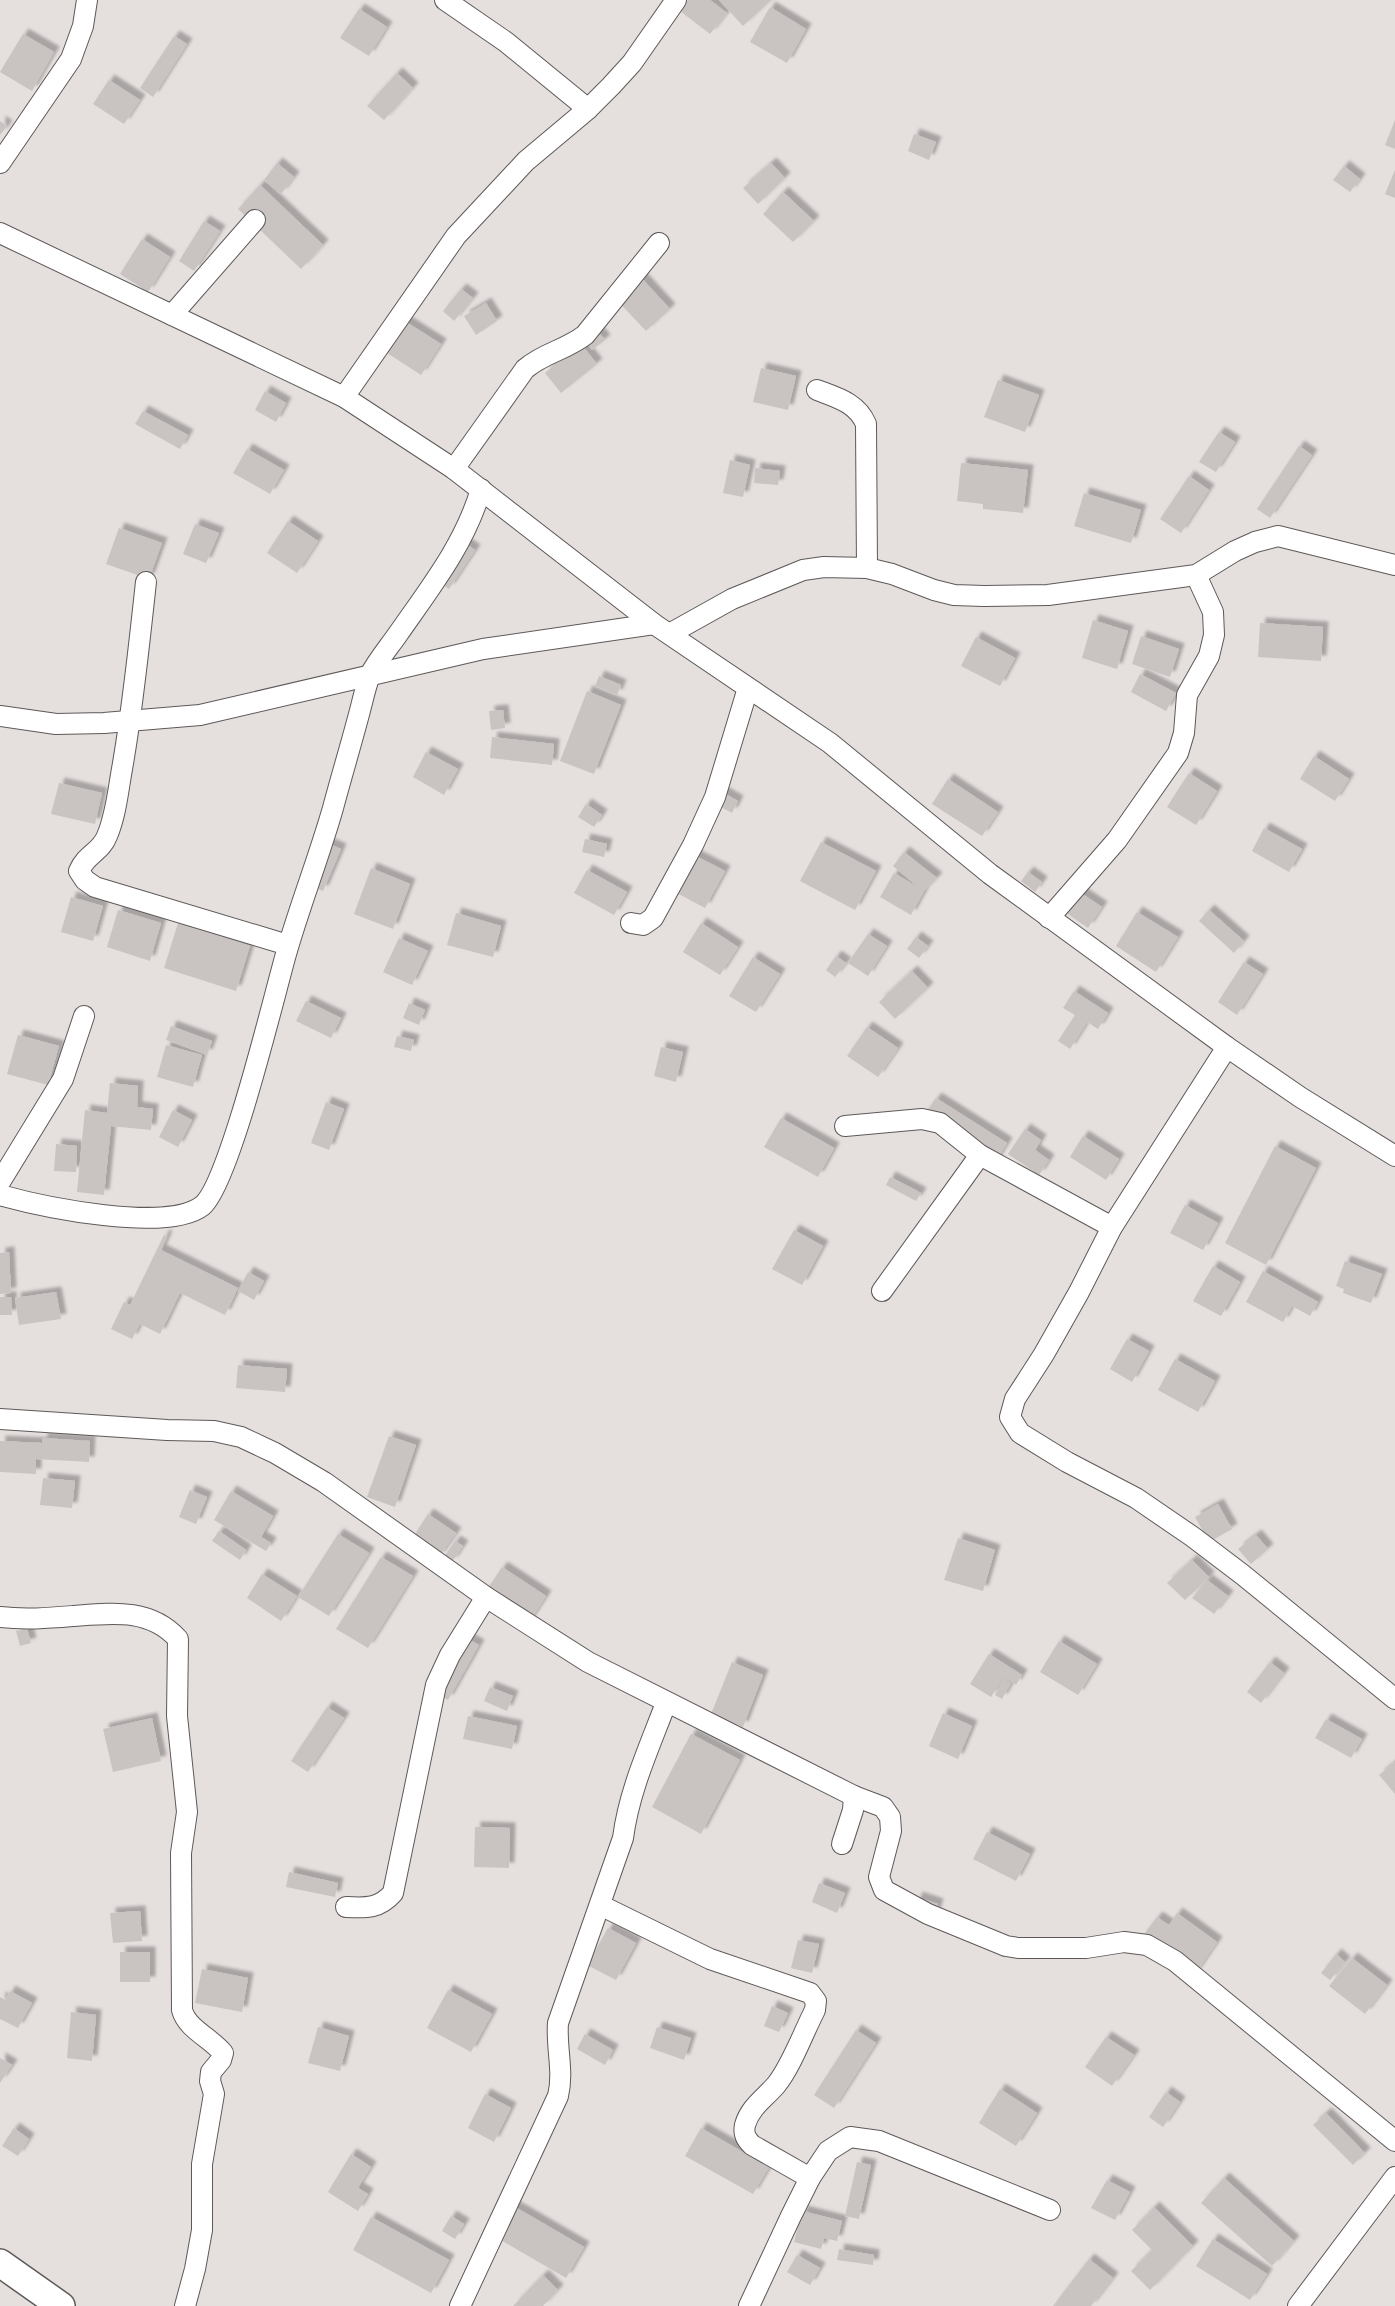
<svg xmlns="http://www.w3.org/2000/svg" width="1395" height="2306" font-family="'Sofia Sans Condensed',sans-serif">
<defs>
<filter id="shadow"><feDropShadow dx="5.5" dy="-5.5" stdDeviation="1.5" flood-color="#0004"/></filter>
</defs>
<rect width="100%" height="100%" fill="#e5dfde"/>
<g fill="#c9c3c2" filter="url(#shadow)">
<polygon points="688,0 710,0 727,13 710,34 680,11"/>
<polygon points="719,0 771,0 743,26"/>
<polygon points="770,7 806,29 787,63 750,42"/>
<polygon points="359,9 387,27 369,56 340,38"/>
<polygon points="23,34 54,52 32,91 0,72"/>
<polygon points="174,36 187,44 153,97 140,88"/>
<polygon points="397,73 413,88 384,120 367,106"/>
<polygon points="109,80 140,100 124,124 93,104"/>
<polygon points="1395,120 1395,149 1385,145"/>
<polygon points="0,121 7,126 0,135"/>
<polygon points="914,134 936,142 929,160 908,151"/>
<polygon points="277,163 294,177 281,194 264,180"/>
<polygon points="771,163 785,178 758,204 743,188"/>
<polygon points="1344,166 1360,179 1350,192 1333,180"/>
<polygon points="1395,170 1395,198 1385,194"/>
<polygon points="260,185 323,245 301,269 238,209"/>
<polygon points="783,192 814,221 793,242 763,214"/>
<polygon points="204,221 220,231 194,271 179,261"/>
<polygon points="142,239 170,257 148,292 120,274"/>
<polygon points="636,272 670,309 646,331 611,294"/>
<polygon points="461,289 473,298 454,321 443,311"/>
<polygon points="486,303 497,321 476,335 464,316"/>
<polygon points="403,320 441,344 421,375 384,351"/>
<polygon points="593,326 605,340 592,350 581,335"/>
<polygon points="581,344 597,364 561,393 545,373"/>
<polygon points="761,368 796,376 788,410 753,402"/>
<polygon points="998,380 1039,395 1025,432 984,417"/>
<polygon points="265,391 286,403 276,422 255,410"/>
<polygon points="143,411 188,435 180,449 135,424"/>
<polygon points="1219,432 1235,442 1216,472 1199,462"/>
<polygon points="1299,446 1312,455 1270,518 1257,509"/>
<polygon points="247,449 284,470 270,494 233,473"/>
<polygon points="730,460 750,465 743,497 723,493"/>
<polygon points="961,463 1028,470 1023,513 983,509 983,504 957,501"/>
<polygon points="755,468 780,471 778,485 754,483"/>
<polygon points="1189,476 1209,490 1181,533 1160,519"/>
<polygon points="1084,493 1141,510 1131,543 1074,526"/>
<polygon points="288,521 318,541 297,573 267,553"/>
<polygon points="195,524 219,533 206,563 183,554"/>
<polygon points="119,528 162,543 149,579 106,564"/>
<polygon points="460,540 475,550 449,589 434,579"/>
<polygon points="1093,620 1128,631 1117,669 1082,658"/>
<polygon points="1260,623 1323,627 1321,661 1258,657"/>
<polygon points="1141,636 1179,649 1170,677 1132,664"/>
<polygon points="976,637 1015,658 1000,686 961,666"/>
<polygon points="1140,674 1176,693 1166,711 1131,692"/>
<polygon points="599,676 621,685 617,695 595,686"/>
<polygon points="587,691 621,705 594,774 560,761"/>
<polygon points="503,710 505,728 491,730 489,711"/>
<polygon points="492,737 554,744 552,765 490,758"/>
<polygon points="426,752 458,769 444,795 413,777"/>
<polygon points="1314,756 1349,779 1335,801 1300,779"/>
<polygon points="1189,773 1217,791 1196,825 1167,807"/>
<polygon points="948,779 998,812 982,836 932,804"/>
<polygon points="59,783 102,793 95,824 51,814"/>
<polygon points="713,787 738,801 732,813 706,799"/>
<polygon points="586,804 602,815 594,827 578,817"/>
<polygon points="1264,828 1302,849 1289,872 1252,851"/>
<polygon points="585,839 607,844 604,857 582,852"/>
<polygon points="322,841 341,849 323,891 304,883"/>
<polygon points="821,842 876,871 855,910 800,881"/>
<polygon points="904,852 937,878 924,891 911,915 880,897 894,873 918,887 893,866"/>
<polygon points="692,854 725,871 705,908 673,891"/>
<polygon points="371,868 410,884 393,929 354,914"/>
<polygon points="587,870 627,892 614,915 574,893"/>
<polygon points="1028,872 1042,882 1035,892 1021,881"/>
<polygon points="1075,889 1102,907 1088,928 1062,910"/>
<polygon points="71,897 103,906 93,941 61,932"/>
<polygon points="118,910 161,923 150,961 107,947"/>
<polygon points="1209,910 1244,941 1234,953 1199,921"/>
<polygon points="1137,912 1178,937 1156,972 1116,946"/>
<polygon points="456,913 501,926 493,957 447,945"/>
<polygon points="178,923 250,946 236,991 164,968"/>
<polygon points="701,923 738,947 720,975 683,952"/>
<polygon points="868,934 887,946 868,976 848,963"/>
<polygon points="916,937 928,946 919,958 907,949"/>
<polygon points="399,938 428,951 412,985 383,972"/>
<polygon points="836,956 846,963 835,977 826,970"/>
<polygon points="753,957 780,974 756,1012 729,996"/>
<polygon points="1244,962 1263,974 1237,1015 1218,1002"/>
<polygon points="912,971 928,988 895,1019 879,1002"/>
<polygon points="1074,991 1108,1013 1098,1029 1087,1022 1070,1049 1058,1041 1075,1015 1063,1008"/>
<polygon points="306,1001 341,1018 331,1038 296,1021"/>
<polygon points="409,1003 425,1010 419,1025 403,1018"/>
<polygon points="171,1026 212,1041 207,1055 166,1040"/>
<polygon points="867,1027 898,1048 878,1077 847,1056"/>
<polygon points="18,1035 59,1046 48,1085 7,1074"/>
<polygon points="397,1036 414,1040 411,1051 394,1047"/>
<polygon points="166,1045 202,1055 193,1087 157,1077"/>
<polygon points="661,1047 683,1052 676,1082 654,1076"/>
<polygon points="110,1083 138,1086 137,1107 153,1109 151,1130 111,1126 104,1195 77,1192 85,1110 107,1113"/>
<polygon points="936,1098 1007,1143 994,1164 922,1118"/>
<polygon points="326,1102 344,1109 329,1150 311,1143"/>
<polygon points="173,1110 192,1120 178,1147 159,1137"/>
<polygon points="781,1118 834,1148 818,1177 764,1147"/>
<polygon points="1025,1129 1041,1140 1035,1150 1049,1160 1039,1175 1008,1154"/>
<polygon points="1083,1136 1119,1159 1106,1180 1070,1157"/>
<polygon points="56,1144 77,1146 76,1172 54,1171"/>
<polygon points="1275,1146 1316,1168 1266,1265 1225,1243"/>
<polygon points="890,1177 921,1193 916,1201 886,1185"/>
<polygon points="1185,1205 1218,1223 1203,1250 1170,1233"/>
<polygon points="794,1230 823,1246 802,1285 772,1269"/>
<polygon points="164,1235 167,1236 161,1250 238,1288 225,1315 180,1293 160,1334 140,1324 132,1339 111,1329 124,1302 130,1305"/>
<polygon points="9,1252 11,1293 0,1294 0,1253"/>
<polygon points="1345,1261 1382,1274 1371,1303 1343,1293 1344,1289 1336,1286"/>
<polygon points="1213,1266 1240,1282 1221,1316 1193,1301"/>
<polygon points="1263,1271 1318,1302 1310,1316 1292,1306 1283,1322 1246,1302"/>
<polygon points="248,1272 264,1281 254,1300 238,1291"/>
<polygon points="56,1292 61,1319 19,1325 15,1298"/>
<polygon points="0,1297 11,1297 12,1315 0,1315"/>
<polygon points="1127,1339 1149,1351 1132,1382 1110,1369"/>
<polygon points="1175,1359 1215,1381 1198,1412 1158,1390"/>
<polygon points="238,1365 287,1369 285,1392 236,1388"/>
<polygon points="389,1436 416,1445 395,1507 367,1497"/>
<polygon points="42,1438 90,1441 89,1462 36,1459 36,1474 0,1472 0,1441 42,1443"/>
<polygon points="43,1478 75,1481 72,1508 40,1505"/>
<polygon points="190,1490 207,1497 196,1524 179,1517"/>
<polygon points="231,1491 273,1516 261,1537 271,1543 266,1551 214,1520"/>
<polygon points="1218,1504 1232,1529 1209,1542 1195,1517"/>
<polygon points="428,1514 456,1533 439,1557 412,1539"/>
<polygon points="219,1531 246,1550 240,1560 212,1541"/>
<polygon points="338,1534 369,1553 329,1616 298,1597"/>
<polygon points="1256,1535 1268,1549 1251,1564 1238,1549"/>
<polygon points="958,1538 995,1550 983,1591 944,1580"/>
<polygon points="455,1541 463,1546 452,1562 444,1557"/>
<polygon points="381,1557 413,1576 368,1648 336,1629"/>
<polygon points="1192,1560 1209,1577 1185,1600 1167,1583"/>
<polygon points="502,1567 546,1596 527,1625 483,1596"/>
<polygon points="262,1574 297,1596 281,1621 247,1598"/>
<polygon points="1207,1580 1228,1596 1214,1614 1192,1598"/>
<polygon points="27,1629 31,1643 20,1646 16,1631"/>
<polygon points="461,1635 479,1645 448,1700 431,1691"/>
<polygon points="1059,1641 1097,1664 1078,1695 1040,1672"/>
<polygon points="989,1654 1022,1675 1016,1685 1004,1677 991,1697 970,1684"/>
<polygon points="732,1662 763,1675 743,1727 711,1714"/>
<polygon points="1270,1662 1284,1673 1261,1703 1247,1692"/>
<polygon points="1004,1679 1011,1683 1002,1699 995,1695"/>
<polygon points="490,1687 513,1696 507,1711 484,1701"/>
<polygon points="327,1707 344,1718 308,1772 291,1761"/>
<polygon points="943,1713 972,1726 958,1759 929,1746"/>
<polygon points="468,1716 517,1726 512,1749 463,1739"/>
<polygon points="152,1718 161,1761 113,1772 103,1729"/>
<polygon points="1326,1719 1362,1739 1351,1758 1315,1738"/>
<polygon points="691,1734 740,1760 701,1834 652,1807"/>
<polygon points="1395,1762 1395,1794 1379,1775"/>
<polygon points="475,1827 510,1828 509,1868 474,1867"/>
<polygon points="987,1832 1030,1854 1016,1881 973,1859"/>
<polygon points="289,1872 338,1883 335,1897 286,1887"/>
<polygon points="819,1883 845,1893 837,1913 812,1902"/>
<polygon points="917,1897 938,1904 935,1914 914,1907"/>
<polygon points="140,1911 142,1941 113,1943 110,1913"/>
<polygon points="1177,1913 1217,1942 1195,1974 1142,1937 1157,1917 1169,1925"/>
<polygon points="608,1928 636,1943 616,1980 587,1965"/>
<polygon points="798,1940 819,1944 812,1973 791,1968"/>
<rect x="120" y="1952" width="30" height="30"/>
<polygon points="1336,1954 1345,1962 1330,1980 1321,1973"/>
<polygon points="1352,1958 1387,1985 1365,2014 1329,1986"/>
<polygon points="202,1969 248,1978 242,2012 195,2003"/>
<polygon points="448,1990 492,2014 471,2052 427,2028"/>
<polygon points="10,1991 32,2003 18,2028 0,2019 0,1997 5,2000"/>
<polygon points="772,2006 788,2013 779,2032 764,2026"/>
<polygon points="71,2012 96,2015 92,2061 67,2058"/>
<polygon points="318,2027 349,2036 340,2071 308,2063"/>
<polygon points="657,2027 691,2038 684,2060 650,2048"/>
<polygon points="856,2030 876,2043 834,2108 814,2095"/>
<polygon points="585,2034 613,2050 605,2065 577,2049"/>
<polygon points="1106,2037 1134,2055 1112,2086 1085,2067"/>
<polygon points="0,2058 12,2065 0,2083"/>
<polygon points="1000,2089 1037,2113 1016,2146 979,2123"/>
<polygon points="1166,2092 1180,2102 1163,2127 1149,2117"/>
<polygon points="485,2094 511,2108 494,2142 468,2128"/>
<polygon points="1326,2113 1365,2153 1353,2165 1313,2125"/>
<polygon points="14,2128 29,2139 18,2156 2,2146"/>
<polygon points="701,2128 769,2167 753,2194 685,2156"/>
<polygon points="351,2154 371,2167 358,2188 368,2194 358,2211 328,2192"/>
<polygon points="857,2162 871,2165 859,2219 845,2216"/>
<polygon points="1224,2178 1294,2241 1272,2266 1201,2203"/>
<polygon points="1107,2180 1130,2192 1115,2220 1091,2208"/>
<polygon points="510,2204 584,2247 566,2278 492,2235"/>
<polygon points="1154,2207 1193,2246 1150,2290 1131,2271 1152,2250 1132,2230"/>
<polygon points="802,2211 842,2221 837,2241 824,2238 821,2249 794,2242"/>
<polygon points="451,2216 464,2224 455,2239 442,2231"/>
<polygon points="371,2217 449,2260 431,2293 353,2250"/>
<polygon points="1213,2239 1267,2274 1250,2300 1196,2266"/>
<polygon points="839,2249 874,2255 873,2265 837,2260"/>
<polygon points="797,2255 820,2268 810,2285 787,2272"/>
<polygon points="1089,2259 1113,2278 1091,2306 1053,2306"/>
<polygon points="543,2275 558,2290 543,2306 513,2306"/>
</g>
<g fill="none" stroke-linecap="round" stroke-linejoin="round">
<defs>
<g id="minor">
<polyline points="445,0 506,42 588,109"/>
<polyline points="0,163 71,59 83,26 87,0"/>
<polyline points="0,233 344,397 454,469 654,624 830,743 990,874 1227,1047 1300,1097 1395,1156"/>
<polyline points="172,315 255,220"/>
<path d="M817,390C838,398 857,403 866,424L867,568"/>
<polyline points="344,397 456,236 526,161 588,109 611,86 632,63 676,0"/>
<path d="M454,469L525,369C545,352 564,351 585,335L659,243"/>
<path d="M146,582C139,645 133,707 122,769C118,791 116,815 107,836C101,852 86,854 79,871L85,880L95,887L288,945"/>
<polyline points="671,633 732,599 803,570 824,567 867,568 892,574 934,590 954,595 984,596 1048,595 1196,575 1235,551 1255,542 1278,536 1395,565"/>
<polyline points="0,716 56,724 104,723 200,715 483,649 654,624"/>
<polyline points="1049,918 1117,840 1178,753 1184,733 1187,695 1209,656 1214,635 1213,612 1196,575"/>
<polyline points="631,923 643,925 653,918 693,845 715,797 748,688"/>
<polyline points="1227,1047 1112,1227 1079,1292 1044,1354 1015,1399 1010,1417 1020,1433 1067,1462 1136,1498 1193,1537 1243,1575 1395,1699"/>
<polyline points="845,1126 922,1119 940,1123 980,1155 1112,1227"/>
<polyline points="0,1182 63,1079 84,1016"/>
<path d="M0,1195C43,1207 167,1233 202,1206C229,1185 274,996 286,954C300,905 319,857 333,808C341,778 350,748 358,718C362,704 365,688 370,675C377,661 389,647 398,634C430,588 465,544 481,489"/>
<polyline points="882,1291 980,1155"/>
<polyline points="0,1419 167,1430 214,1431 241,1437 275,1453 324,1482 486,1597 588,1662 854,1796 883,1807 890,1817 891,1831 879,1877 884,1890 928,1914 1006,1946 1018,1948 1086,1948 1124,1942 1147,1945 1175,1961 1395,2141"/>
<path d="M0,1617C25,1620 49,1618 74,1616C112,1613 150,1608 178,1639L177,1716L187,1812L181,1853L182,2010C187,2029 211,2038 223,2053L221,2060L211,2072L210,2081L214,2094L202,2164V2230L195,2269L185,2306"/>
<polyline points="842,1844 853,1810 854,1796"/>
<path d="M600,1905L710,1959L810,1993L816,2001L815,2010C804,2031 791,2067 776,2085C765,2098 750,2107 745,2125C743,2134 746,2139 752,2145L810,2178"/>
<path d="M346,1907C366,1908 379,1909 393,1893L436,1685L450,1655L486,1597"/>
<path d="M460,2306L558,2096C564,2071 556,2048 558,2023L623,1838C629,1791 649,1748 666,1703"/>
<polyline points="749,2306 791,2216 810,2178 828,2151 850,2137 879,2141 1050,2210"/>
<polyline points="1298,2306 1395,2177"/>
</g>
<polyline id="secondary" points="0,2263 61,2306"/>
</defs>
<use href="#minor" stroke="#5e5958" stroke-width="22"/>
<use href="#secondary" stroke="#5e5958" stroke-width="30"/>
<use href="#minor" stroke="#fff" stroke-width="20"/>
<use href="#secondary" stroke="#fff" stroke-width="27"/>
</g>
</svg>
